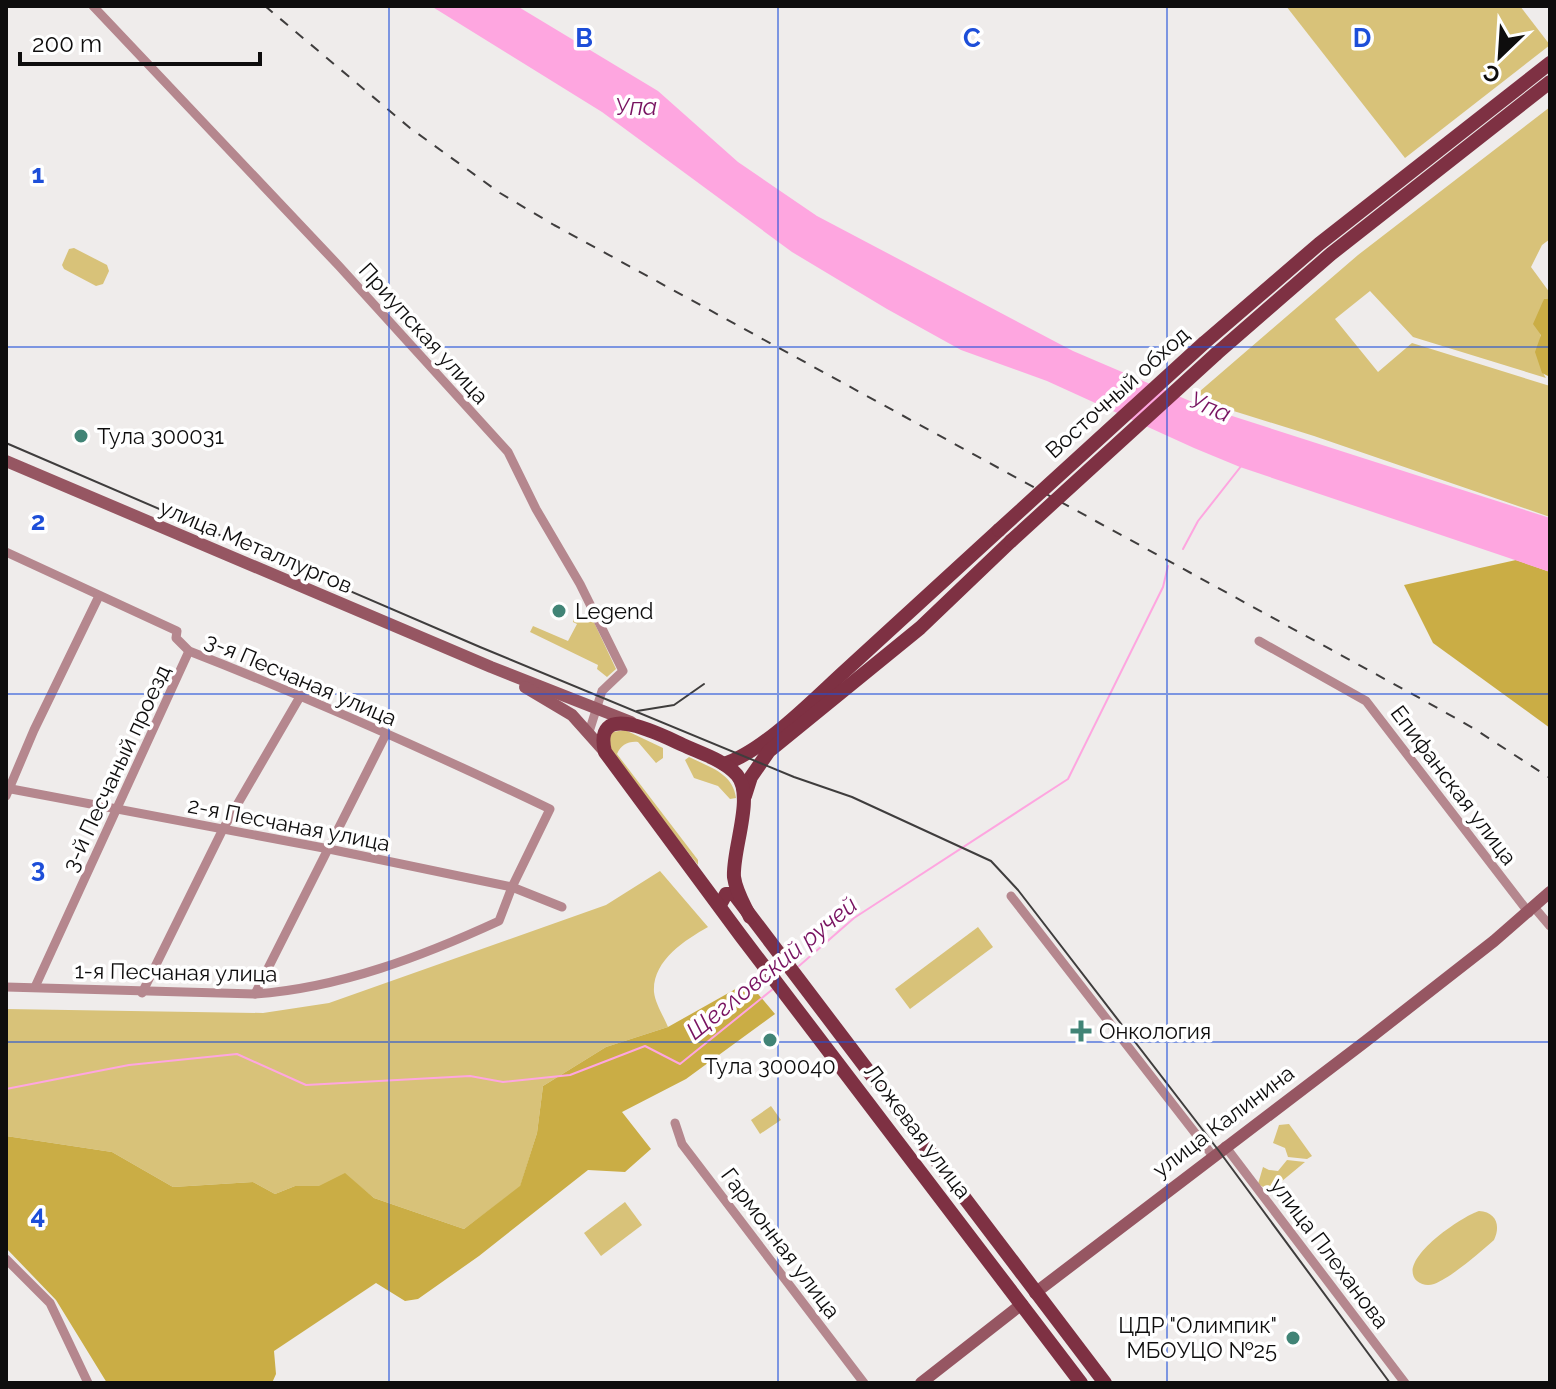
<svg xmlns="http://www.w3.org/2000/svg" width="1556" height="1389" font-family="Raleway,sans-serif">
<rect width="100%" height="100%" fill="#efeceb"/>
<g fill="#d8c279">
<polygon points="1286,6 1520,6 1550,45 1405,158"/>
<path d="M1550,107V239L1542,245L1531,267L1550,293V298L1544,299C1543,318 1535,364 1546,378L1413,337L1370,291L1335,319L1378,372L1412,343L1550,386V517L1314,436L1192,398L1358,255Z"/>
<polygon points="74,248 107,265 109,271 103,284 96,286 64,269 62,265 69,249"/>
<polygon points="574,616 584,620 592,618 616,669 607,677 597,669 598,665 530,632 533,626 568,641 577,624 573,622"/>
<path d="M625,730L663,748V758L656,763L638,742C628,741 621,745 617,754L698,860V865L607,749L608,739L613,732Z"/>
<path d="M689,757C709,767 733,773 736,798L730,799L718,786L694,778L685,760Z"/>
<path d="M660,871L708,927C685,940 652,961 654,992C655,1003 664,1017 668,1027L606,1047L543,1086L537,1133L520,1187L464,1229L374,1198L345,1174L319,1187L295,1186L275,1194L253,1182L173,1187L112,1152L6,1136V1009L263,1013L329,1003L606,905Z"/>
<polygon points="978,927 993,947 910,1009 895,989"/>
<polygon points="771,1106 781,1120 760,1134 751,1120"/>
<polygon points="1289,1124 1312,1156 1307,1159 1288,1157 1285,1148 1273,1143 1279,1125"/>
<polygon points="1287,1160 1305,1162 1270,1191 1258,1184 1263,1167 1269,1170 1278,1171"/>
<polygon points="625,1202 642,1225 601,1256 584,1233"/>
<path d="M1479,1211C1496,1212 1501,1225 1494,1240C1479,1253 1452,1277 1434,1284C1428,1286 1422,1285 1417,1281C1395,1261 1462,1216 1479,1211Z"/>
</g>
<g fill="#caad45">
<polygon points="1550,298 1550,377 1542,373 1535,352 1541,335 1533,324 1544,299"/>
<polygon points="1516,560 1550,572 1550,728 1433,643 1404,585"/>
<polygon points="748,982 775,1014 686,1079 622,1112 651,1149 625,1172 588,1170 479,1256 418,1299 405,1301 376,1283 274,1351 276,1374 272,1383 107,1383 56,1300 6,1248 6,1136 112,1152 173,1187 253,1182 275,1194 295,1186 319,1186 345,1173 374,1198 464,1229 520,1186 537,1133 543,1086 606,1047 668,1027"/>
</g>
<polygon fill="#fea6e0" points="431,6 517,6 658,91 738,162 817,216 1073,351 1204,407 1550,518 1550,572 1240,467 1194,448 1047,381 961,350 887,309 792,252 602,112"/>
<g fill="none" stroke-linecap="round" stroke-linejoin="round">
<g stroke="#fea6e0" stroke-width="2">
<polyline points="1183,549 1198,521 1242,465"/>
<polyline points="799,966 854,918 1068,779 1163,587 1168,566"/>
<polyline points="6,1089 129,1065 237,1054 306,1085 470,1076 503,1082 570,1075 645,1046 680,1064 773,989"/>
</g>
<g stroke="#b5878e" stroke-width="9">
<polyline points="93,6 339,266 508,452 536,509 580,584 623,671 602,691 589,732"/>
<path d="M6,552L177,631L176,638L189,651C312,699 431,752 550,809L512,887L499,921C423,956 340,988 255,994L6,987"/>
<polyline points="1259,641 1366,701 1529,913"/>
<polyline points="6,788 329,849 512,887 562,907"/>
<polyline points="6,796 34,730 99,596"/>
<polyline points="1011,896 1213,1156"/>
<polyline points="1533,906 1550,926"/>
<polyline points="35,987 189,651"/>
<polyline points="142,993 223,829 301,695"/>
<polyline points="255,994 386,734"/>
<polyline points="675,1123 682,1144 864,1383"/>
<polyline points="1225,1146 1405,1383"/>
<polyline points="6,1259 50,1303 88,1383"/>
</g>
<g stroke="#965662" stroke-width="12">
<polyline points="6,461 491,667 631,722"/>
<polyline points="525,687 572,715 605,752"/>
<polyline points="1035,1293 1366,1041 1494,941 1550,892"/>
<polyline points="921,1383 1022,1304"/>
</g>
<g stroke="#7e3143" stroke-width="14">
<polyline points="1204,343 1319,244 1550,63"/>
<polyline points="1216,354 1331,254 1550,82"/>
<path d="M724,764C764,751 813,700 845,671C896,624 947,577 999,530"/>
<polyline points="745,796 751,777 769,751 920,628 1011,541"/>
<polyline points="720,905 726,894 734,894 1105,1383"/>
<path d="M750,917C744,904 736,892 734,877C732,850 755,796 737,775C724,760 700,753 683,745C663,736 592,698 605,752L741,936L1081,1383"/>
</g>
<g stroke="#3f3d3d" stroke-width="2">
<polyline points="6,443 480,647 794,777 852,797 991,861 1018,890 1219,1151 1390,1383"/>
<polyline points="637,711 674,705 704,684"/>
</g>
<polyline stroke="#3f3d3d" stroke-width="2" stroke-dasharray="10 10" stroke-linecap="butt" points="265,6 410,128 500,193 554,225 1425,701 1473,728 1550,778"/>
<g stroke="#7e3143" stroke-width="14">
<polyline points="999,530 1204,343"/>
<polyline points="1011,541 1216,354"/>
</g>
</g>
<path fill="none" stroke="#1d4ed8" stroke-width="2" stroke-opacity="0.55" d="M389,6V1383M778,6V1383M1167,6V1383M6,347H1550M6,694H1550M6,1042H1550"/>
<g fill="#418476" stroke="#fff" stroke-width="3">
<circle cx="81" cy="436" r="8"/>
<circle cx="559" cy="611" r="8"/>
<path d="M1077 1019h8v8h8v8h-8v8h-8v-8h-8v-8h8z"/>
<circle cx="770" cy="1040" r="8"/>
<circle cx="1293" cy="1338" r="8"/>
</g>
<g text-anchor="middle" stroke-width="7" stroke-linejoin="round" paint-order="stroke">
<g font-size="22" fill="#0e0d0d" stroke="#fff">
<text transform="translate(424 333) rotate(48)" y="8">Приупская улица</text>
<text transform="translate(1117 392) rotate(-42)" y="8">Восточный обход</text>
<text transform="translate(256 546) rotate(23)" y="8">улица Металлургов</text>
<text transform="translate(301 679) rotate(23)" y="8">3-я Песчаная улица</text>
<text transform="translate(116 768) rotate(-65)" y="8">3-й Песчаный проезд</text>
<text transform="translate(1454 785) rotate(53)" y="8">Епифанская улица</text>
<text transform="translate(289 824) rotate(11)" y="8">2-я Песчаная улица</text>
<text transform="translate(176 972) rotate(1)" y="8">1-я Песчаная улица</text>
<text transform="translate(1223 1121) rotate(-37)" y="8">улица Калинина</text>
<text transform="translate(918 1131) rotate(53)" y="8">Ложевая улица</text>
<text transform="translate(781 1243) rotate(53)" y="8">Гармонная улица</text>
<text transform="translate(1330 1253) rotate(53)" y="8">улица Плеханова</text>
</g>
<g font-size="22" fill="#0e0d0d" stroke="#fff" text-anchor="start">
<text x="97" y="444">Тула 300031</text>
<text x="575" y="619">Legend</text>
<text x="1099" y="1039">Онкология</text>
<text x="770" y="1074" text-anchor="middle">Тула 300040</text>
<text x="1277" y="1333" text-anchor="end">ЦДР "Олимпик"<tspan x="1277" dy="25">МБОУЦО №25</tspan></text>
</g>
<g font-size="24" font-style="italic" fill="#781260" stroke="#fff">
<text x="636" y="115">Упа</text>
<text transform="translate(1210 407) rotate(23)" y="8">Упа</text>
<text transform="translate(772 968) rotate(-39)" y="8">Щегловский ручей</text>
</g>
</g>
<g font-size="26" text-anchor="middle" font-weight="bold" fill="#1d4ed8" stroke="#fff" stroke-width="7" stroke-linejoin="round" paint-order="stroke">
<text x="584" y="47">B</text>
<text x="972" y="47">C</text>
<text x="1362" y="47">D</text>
<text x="38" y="183">1</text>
<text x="38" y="530">2</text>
<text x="38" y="877">3</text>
<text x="38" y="1224">4</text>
</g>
<rect width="1556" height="1389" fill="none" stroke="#0e0d0d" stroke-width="16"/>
<g transform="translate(1500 56) rotate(205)" stroke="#ffffff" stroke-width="6" paint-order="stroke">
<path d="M0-6L14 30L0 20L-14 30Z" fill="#0e0d0d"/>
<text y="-12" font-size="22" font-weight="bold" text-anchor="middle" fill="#0e0d0d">С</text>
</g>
<path d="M20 52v12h240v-12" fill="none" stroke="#0e0d0d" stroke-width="4"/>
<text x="32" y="52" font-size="24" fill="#0e0d0d" stroke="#ffffff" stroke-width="6" paint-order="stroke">200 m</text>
</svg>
